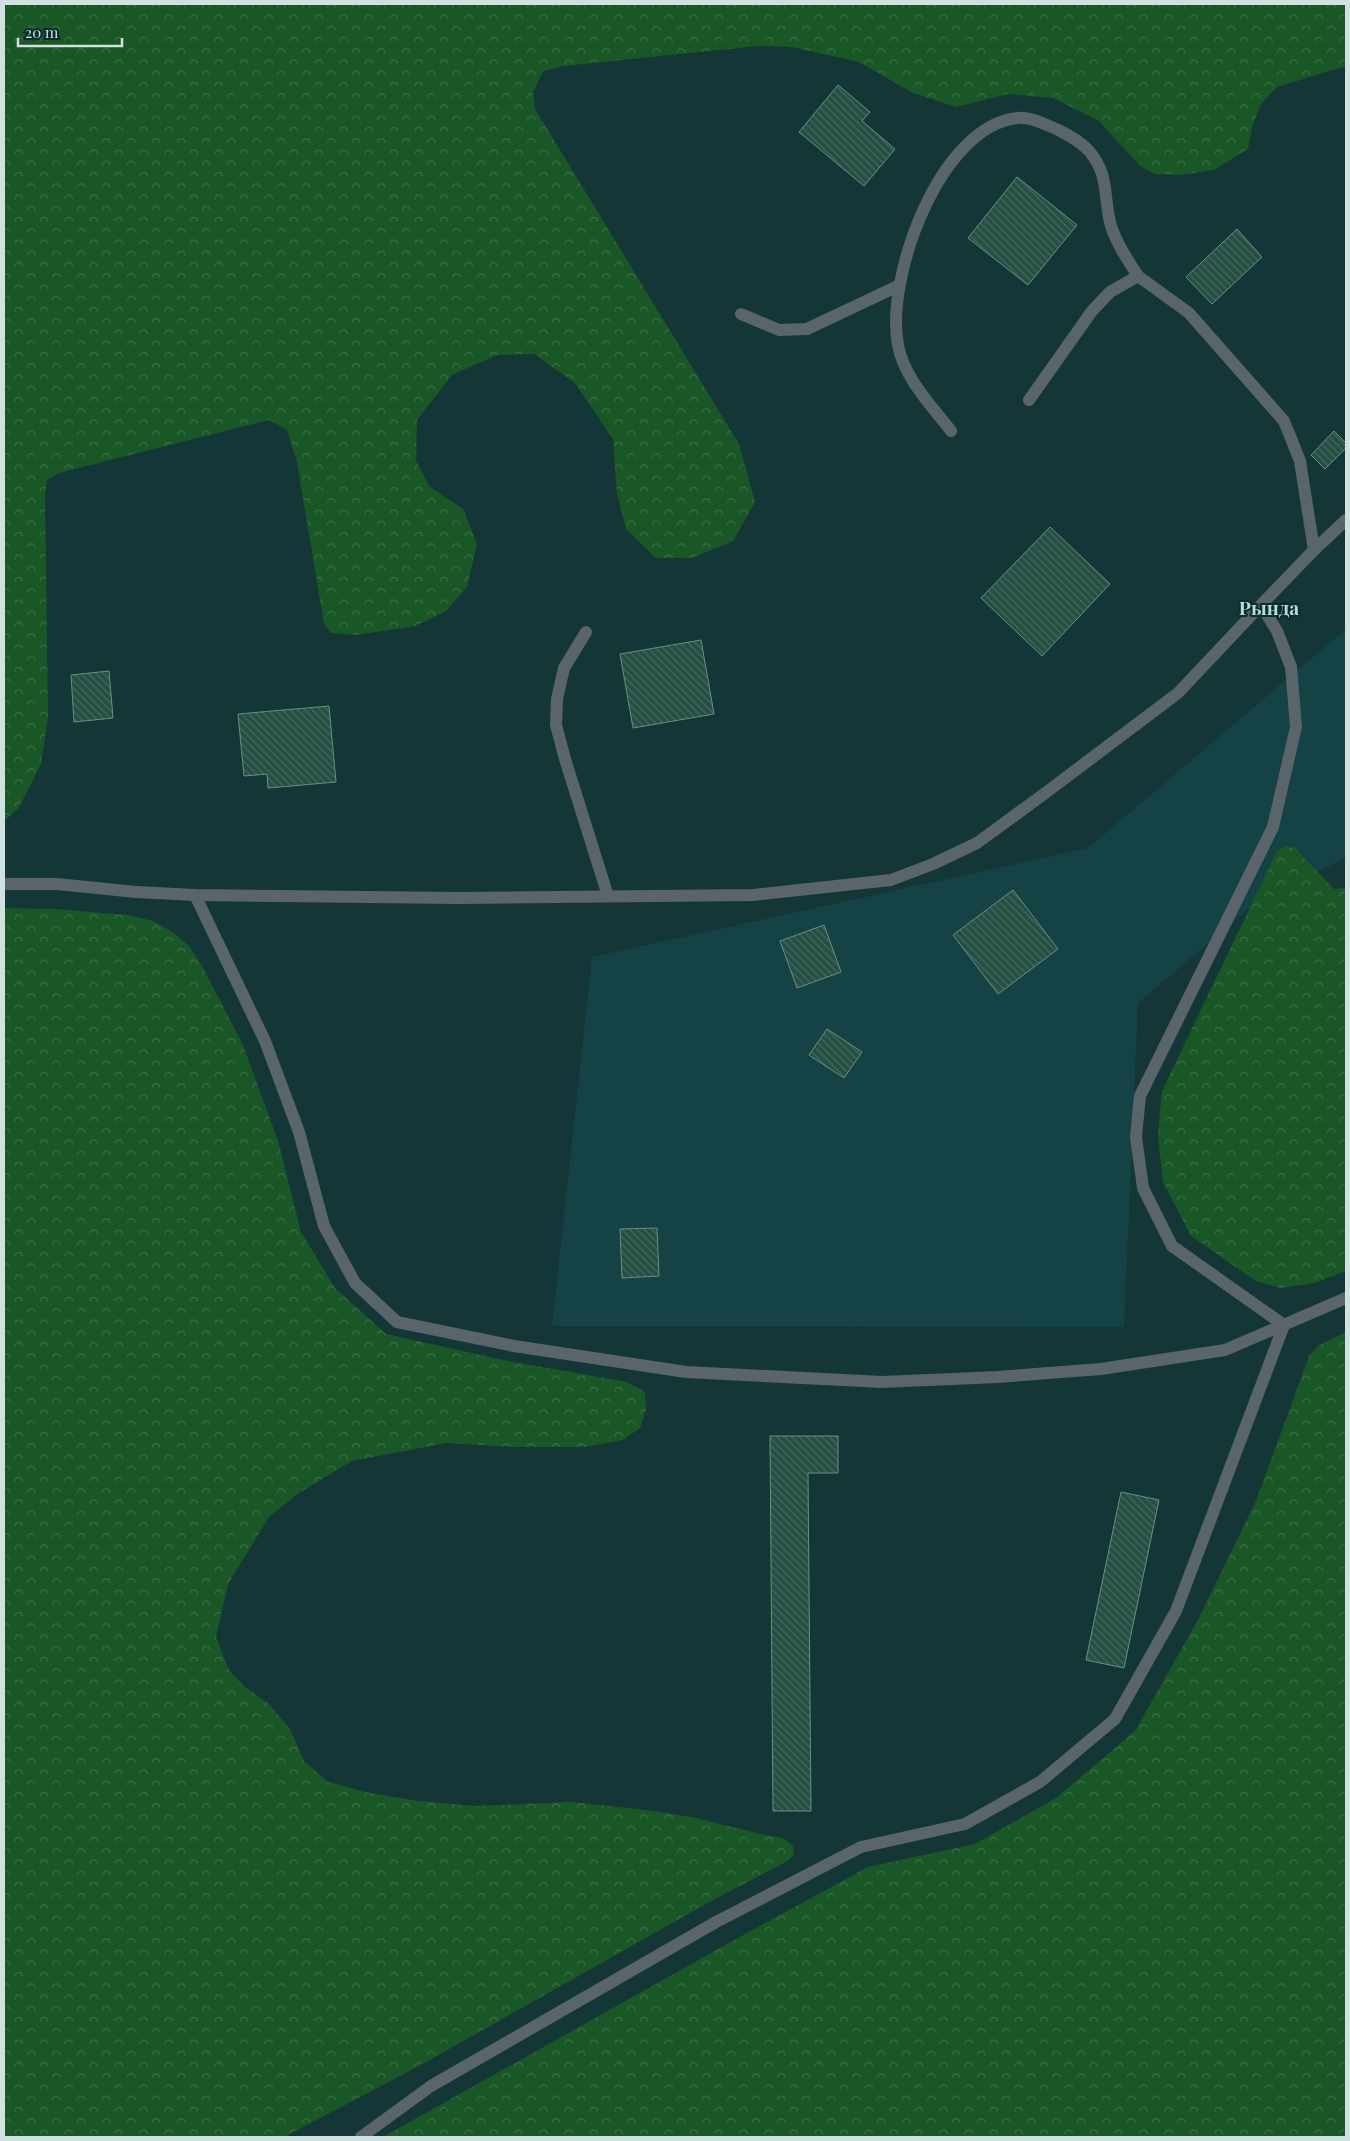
<svg xmlns="http://www.w3.org/2000/svg" width="1350" height="2141" font-family="'Playfair Display',serif">
<defs>
<pattern id="forest-crowns" width="20" height="18" patternUnits="userSpaceOnUse" patternTransform="scale(1.25)"><rect width="20" height="18" fill="#1a5726"/><path d="M2 6a3 3 0 1 1 6 0M12 15a3 3 0 1 1 6 0" fill="none" stroke="#3a6f45"/></pattern>
<pattern id="building-back-hatch" width="6" height="6" patternUnits="userSpaceOnUse" patternTransform="scale(1.25)"><rect width="6" height="6" fill="#254f43"/><path d="M-1 5l2 2M0 0l6 6M5-1l2 2" fill="none" stroke="#44685e"/></pattern>
</defs>
<rect width="100%" height="100%" fill="#153637"/>
<polygon fill="#154244" points="1346,629 1346,858 1264,896 1138,1003 1124,1327 552,1326 592,957 1088,848"/>
<g fill="url(#forest-crowns)">
<polygon points="4,4 1346,4 1346,66 1277,87 1261,104 1252,127 1248,149 1214,170 1181,175 1155,174 1140,166 1099,121 1053,98 1008,94 956,107 913,93 859,62 792,47 758,46 563,66 543,71 533,92 535,109 739,444 755,502 733,541 692,558 656,558 626,529 617,494 613,439 575,383 534,354 497,355 452,375 417,420 416,461 430,487 463,509 477,544 467,587 446,611 415,626 356,635 331,633 324,624 297,462 287,430 269,420 59,473 47,480 45,494 48,717 41,764 18,809 4,821"/>
<polygon points="1286,846 1295,848 1334,889 1346,888 1346,1271 1315,1283 1281,1288 1256,1281 1191,1236 1163,1182 1158,1136 1162,1091 1277,851"/>
<polygon points="4,908 54,909 128,915 153,921 175,934 189,946 202,966 243,1045 278,1141 301,1232 335,1288 386,1334 508,1361 627,1382 645,1392 646,1410 640,1428 623,1440 585,1447 513,1447 446,1443 352,1461 299,1493 269,1517 228,1584 216,1637 229,1670 244,1686 269,1704 290,1729 304,1761 328,1782 370,1793 418,1801 476,1806 571,1802 646,1810 691,1817 761,1834 783,1838 793,1846 794,1854 788,1861 713,1900 419,2066 284,2137 4,2137"/>
<polygon points="1346,1332 1346,2137 383,2137 736,1939 868,1867 975,1844 1056,1798 1135,1731 1199,1618 1256,1501 1309,1356 1319,1345"/>
</g>
<g fill="url(#building-back-hatch)" stroke="#6e8d83">
<polygon points="838,85 870,112 862,121 895,149 864,186 799,132"/>
<polygon points="1017,177 1077,225 1028,285 968,238"/>
<polygon points="1237,229 1262,257 1212,304 1186,277"/>
<polygon points="1334,431 1346,443 1346,448 1325,469 1311,455"/>
<polygon points="1050,527 1110,584 1042,656 981,598"/>
<polygon points="701,640 714,714 633,728 620,654"/>
<polygon points="109,671 113,718 74,722 71,675"/>
<polygon points="329,706 336,782 268,788 267,774 244,776 238,714"/>
<polygon points="1013,890 1058,949 998,994 953,935"/>
<polygon points="824,925 841,972 797,988 780,941"/>
<polygon points="827,1029 862,1052 844,1078 809,1055"/>
<polygon points="657,1228 659,1276 622,1278 620,1229"/>
<polygon points="770,1436 838,1436 838,1473 808,1473 811,1811 773,1811"/>
<polygon points="1121,1492 1159,1500 1124,1668 1086,1660"/>
</g>
<g fill="none" stroke-linecap="round" stroke-linejoin="round">
<g stroke="#59656a" stroke-width="12">
<polyline points="741,314 779,330 807,329 898,286"/>
<polyline points="1029,400 1092,311 1110,292 1138,276 1189,313 1284,421 1300,461 1314,550"/>
<path d="M951,431C931,405 904,378 898,345C885,278 940,125 1018,118C1028,117 1038,121 1047,125C1060,130 1079,140 1089,151C1110,175 1103,198 1111,226C1117,244 1127,259 1138,276"/>
<polyline points="1261,605 1314,550 1346,520"/>
<polyline points="586,632 564,668 557,699 556,725 565,759 608,896"/>
<polyline points="4,884 57,884 136,892"/>
<polyline points="361,2137 431,2086 716,1922 861,1847 965,1824 1040,1782 1115,1719 1176,1611 1284,1325"/>
</g>
<g stroke="#59656a" stroke-width="12">
<polyline points="136,892 195,895 458,898 753,895 891,880 933,864 977,843 1044,794 1178,693 1261,605 1277,631 1291,667 1296,727 1273,827 1140,1096 1136,1137 1143,1188 1172,1246 1284,1325"/>
<polyline points="195,895 265,1041 299,1132 324,1226 355,1283 397,1322 514,1346 686,1372 882,1382 998,1377 1101,1369 1225,1350 1346,1298"/>
</g>
</g>
<g text-anchor="middle" stroke-width="4" stroke-linejoin="round" paint-order="stroke">
<g font-size="19" font-weight="bold" fill="#b7dcdd" stroke="#0a2c2d">
<text x="1269" y="615">Рында</text>
</g>
</g>
<rect width="1350" height="2141" fill="none" stroke="#cfe1e1" stroke-width="10"/>
<path d="M18 38v8h104v-8" fill="none" stroke="#cfe1e1" stroke-width="2.5"/>
<text x="25" y="38" font-size="15" fill="#cfe1e1" stroke="#0a2c2d" stroke-width="4" paint-order="stroke">20 m</text>
</svg>
